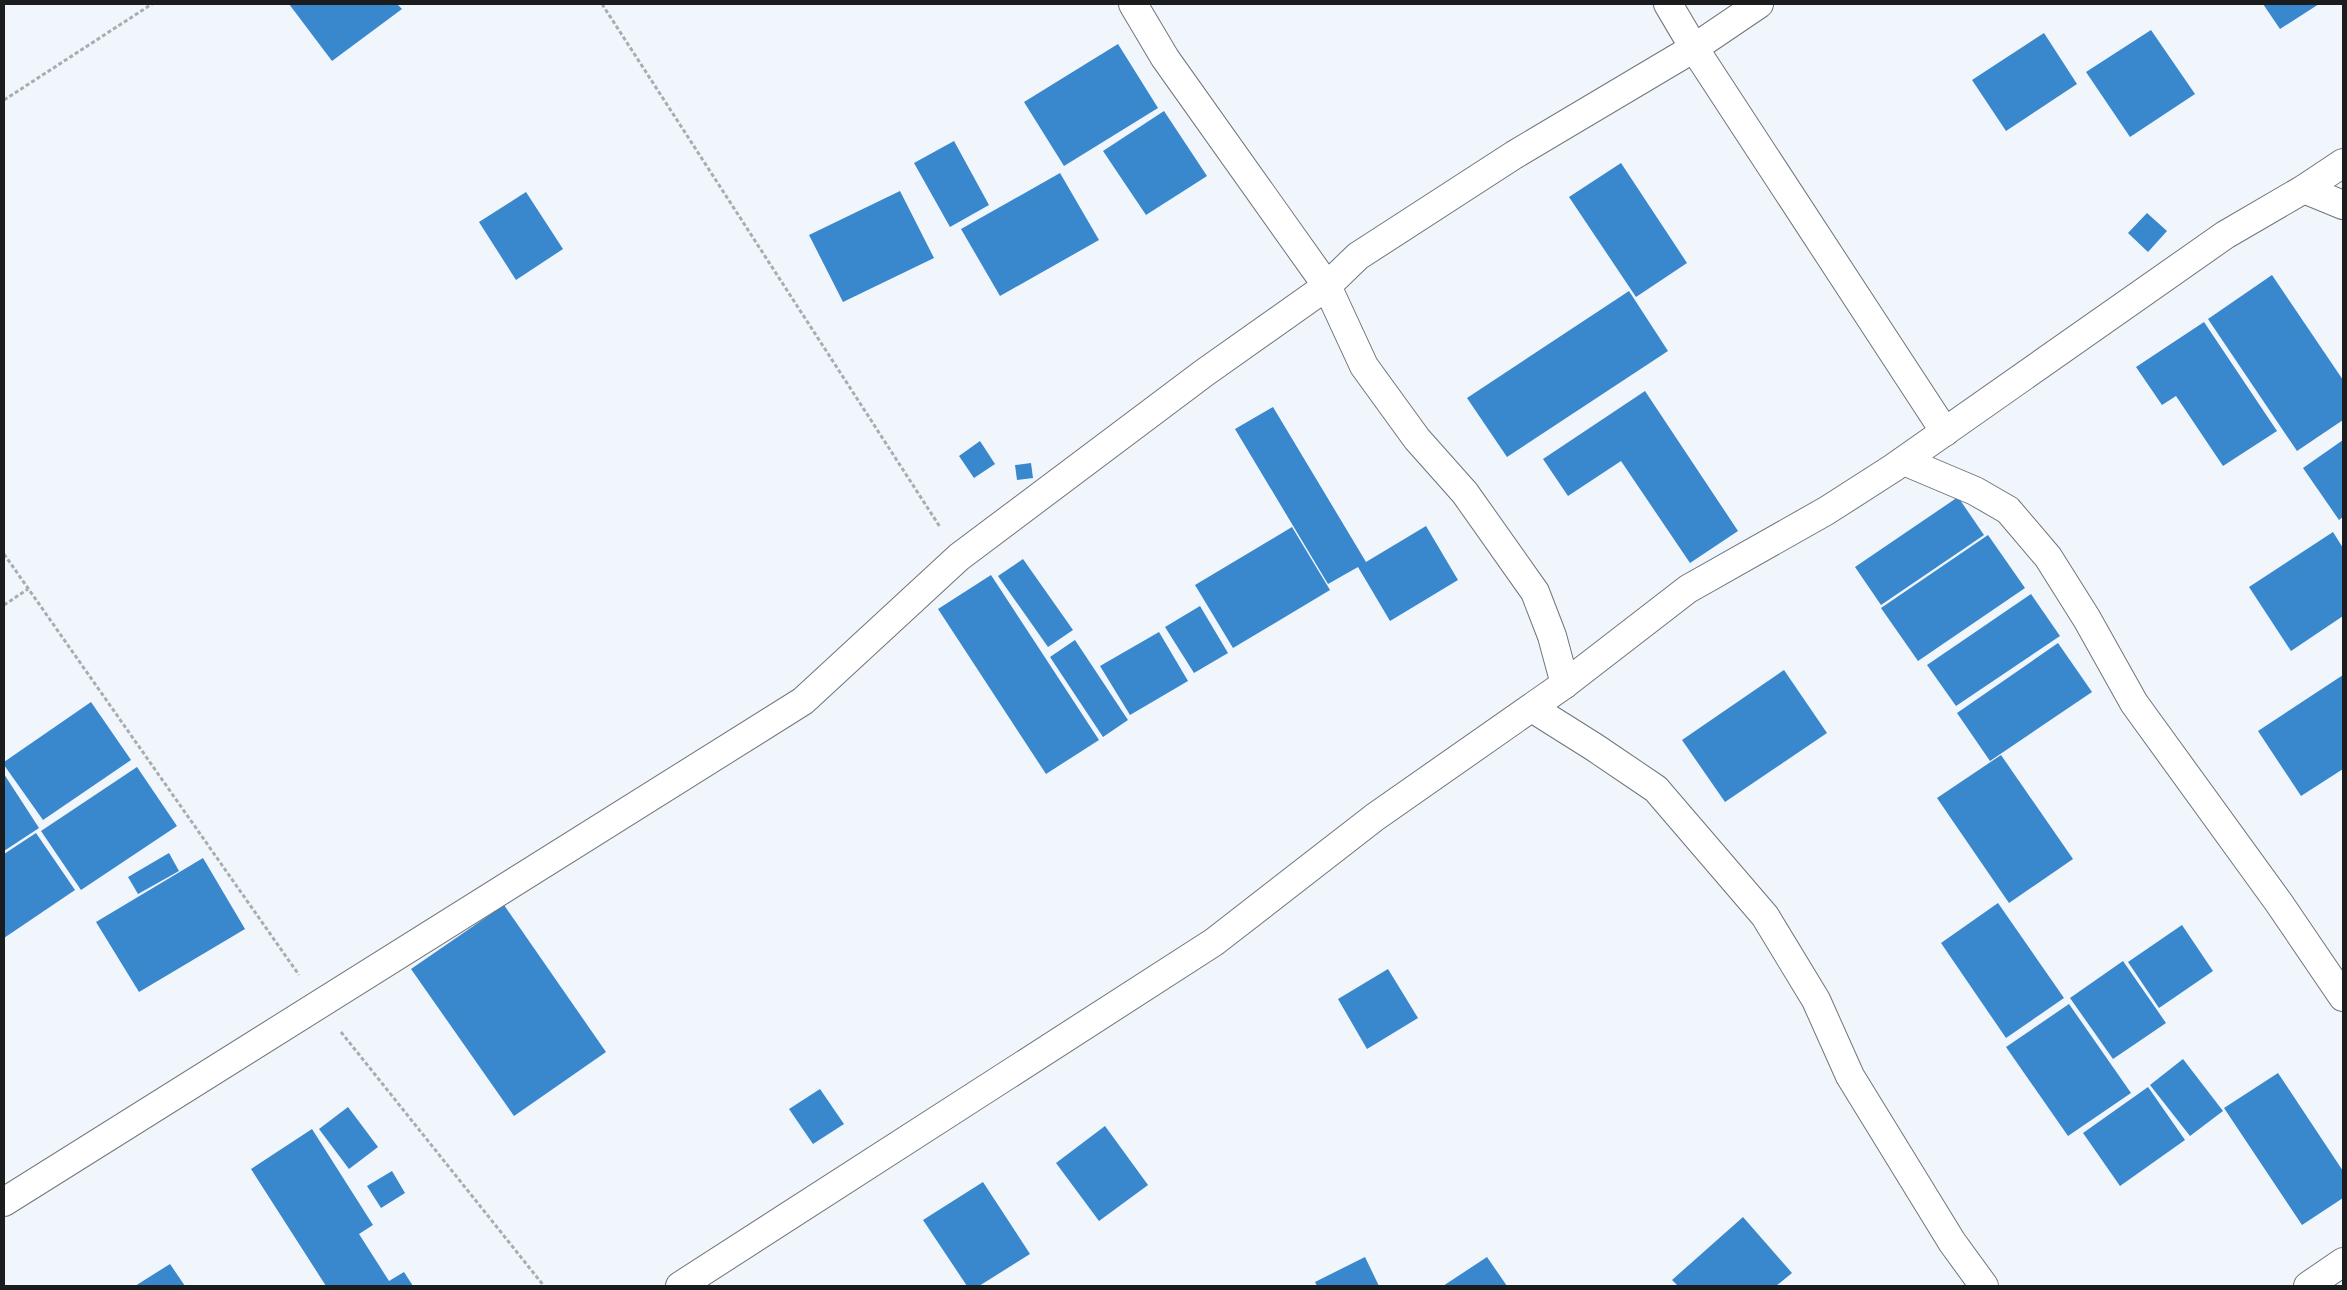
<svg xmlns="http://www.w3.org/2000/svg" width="2347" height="1290" font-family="Figtree,sans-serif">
<rect width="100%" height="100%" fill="#f0f6fc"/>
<g fill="#3987cc">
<polygon points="289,4 397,4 402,9 332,61"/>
<polygon points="2263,4 2319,4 2280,29"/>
<polygon points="2151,30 2195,94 2130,137 2086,72"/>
<polygon points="2044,33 2077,84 2006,131 1972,80"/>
<polygon points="1118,44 1158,108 1064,166 1024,102"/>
<polygon points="1164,111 1207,176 1146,215 1103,151"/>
<polygon points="954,141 989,205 950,227 914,163"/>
<polygon points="1621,163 1687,263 1636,297 1569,197"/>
<polygon points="1060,173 1099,240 1000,296 961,229"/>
<polygon points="900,191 934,258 843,302 809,235"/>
<polygon points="526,192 563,249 516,280 479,222"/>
<polygon points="2147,213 2167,231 2148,252 2128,233"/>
<polygon points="2272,275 2343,380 2343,420 2297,451 2208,319"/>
<polygon points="1629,291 1668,351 1507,457 1467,398"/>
<polygon points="2204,322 2277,431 2223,466 2176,396 2162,405 2136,367"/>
<polygon points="1645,391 1738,531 1690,563 1621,461 1568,496 1543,459"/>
<polygon points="1273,407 1366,562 1426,526 1458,580 1390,621 1358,567 1328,584 1235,429"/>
<polygon points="2343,440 2343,517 2339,520 2303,468"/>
<polygon points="980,441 995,464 974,478 959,456"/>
<polygon points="1031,463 1033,478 1017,480 1015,465"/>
<polygon points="1958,497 1984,535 1881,605 1855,567"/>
<polygon points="1292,527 1330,590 1233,648 1195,585"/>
<polygon points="2333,532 2343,548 2343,616 2291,651 2249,587"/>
<polygon points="1988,535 2025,588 1918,661 1881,608"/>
<polygon points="1023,559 1073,630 1048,647 998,576"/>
<polygon points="991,575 1099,740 1046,774 938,609"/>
<polygon points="2031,594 2060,636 1956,706 1927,665"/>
<polygon points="1200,606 1228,653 1194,673 1165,627"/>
<polygon points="1159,632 1188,681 1130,715 1100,666"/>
<polygon points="1075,640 1128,720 1103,737 1050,657"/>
<polygon points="2058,643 2092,692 1990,761 1957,713"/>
<polygon points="1784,670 1827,733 1725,802 1682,740"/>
<polygon points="2343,675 2343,769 2301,796 2258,731"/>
<polygon points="91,702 131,760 43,820 4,765 4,762"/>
<polygon points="2001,755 2073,859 2009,903 1937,798"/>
<polygon points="137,767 177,826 81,890 41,831"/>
<polygon points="4,774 39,828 4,851"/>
<polygon points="36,833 75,890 4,938 4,854"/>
<polygon points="169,853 179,871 138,894 128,877"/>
<polygon points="203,858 245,929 139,992 96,922"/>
<polygon points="1998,903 2064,998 2006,1038 1941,943"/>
<polygon points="504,905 606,1052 514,1116 411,969"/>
<polygon points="2182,925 2213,971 2159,1008 2128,962"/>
<polygon points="2123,961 2166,1023 2113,1059 2070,998"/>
<polygon points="1388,969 1418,1018 1367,1049 1338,999"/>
<polygon points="2069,1004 2131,1093 2068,1136 2006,1047"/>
<polygon points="2183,1059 2223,1111 2190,1136 2150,1085"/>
<polygon points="2278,1073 2343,1171 2343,1198 2302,1225 2224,1108"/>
<polygon points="2148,1087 2185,1140 2120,1186 2083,1133"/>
<polygon points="820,1089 844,1124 813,1144 789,1109"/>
<polygon points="348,1107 378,1147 349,1169 319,1129"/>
<polygon points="1105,1126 1148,1185 1099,1221 1056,1163"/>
<polygon points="312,1129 373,1225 359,1234 389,1281 404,1272 413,1286 326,1286 251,1169"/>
<polygon points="392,1171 405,1193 381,1208 367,1186"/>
<polygon points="983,1182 1030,1254 979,1286 967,1286 923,1220"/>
<polygon points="1743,1217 1792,1273 1776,1286 1678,1286 1672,1280"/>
<polygon points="1365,1257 1379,1286 1317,1286 1315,1282"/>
<polygon points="1487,1257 1507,1286 1443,1286"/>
<polygon points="170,1264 185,1286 135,1286"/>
</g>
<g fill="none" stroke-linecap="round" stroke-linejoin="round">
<defs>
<g id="minor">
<polyline points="1133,4 1165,58 1327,286 1364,366 1417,439 1465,493 1535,592 1552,636 1565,684"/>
<polyline points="1668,4 1694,48 1945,432"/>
<polyline points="2304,189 2343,205"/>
<polyline points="1904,461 1975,491 2008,510 2048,557 2087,619 2134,703 2279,903 2343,997"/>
<polyline points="1532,708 1594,747 1656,789 1765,916 1816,1000 1850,1076 1952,1242 1984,1286"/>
<polyline points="4,1202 803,701 959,557 1204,373 1327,286 1358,256 1514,155 1694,48 1759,4"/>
<polyline points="680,1286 1214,942 1375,817 1565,684 1688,589 1826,511 1893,468 2225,235 2304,189 2343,163"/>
<polyline points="2308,1286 2343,1262"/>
</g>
</defs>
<use href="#minor" stroke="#6f757a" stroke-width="30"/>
<g stroke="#a9adb2" stroke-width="3" stroke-dasharray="4 2.5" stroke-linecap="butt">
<polyline points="602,4 940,527"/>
<polyline points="4,100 152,4"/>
<polyline points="4,554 299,975"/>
<polyline points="4,605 28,589"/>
<polyline points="341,1032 544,1286"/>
</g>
<use href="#minor" stroke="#fff" stroke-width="28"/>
</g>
<rect width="2347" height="1290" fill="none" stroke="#1a1c1e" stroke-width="10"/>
</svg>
